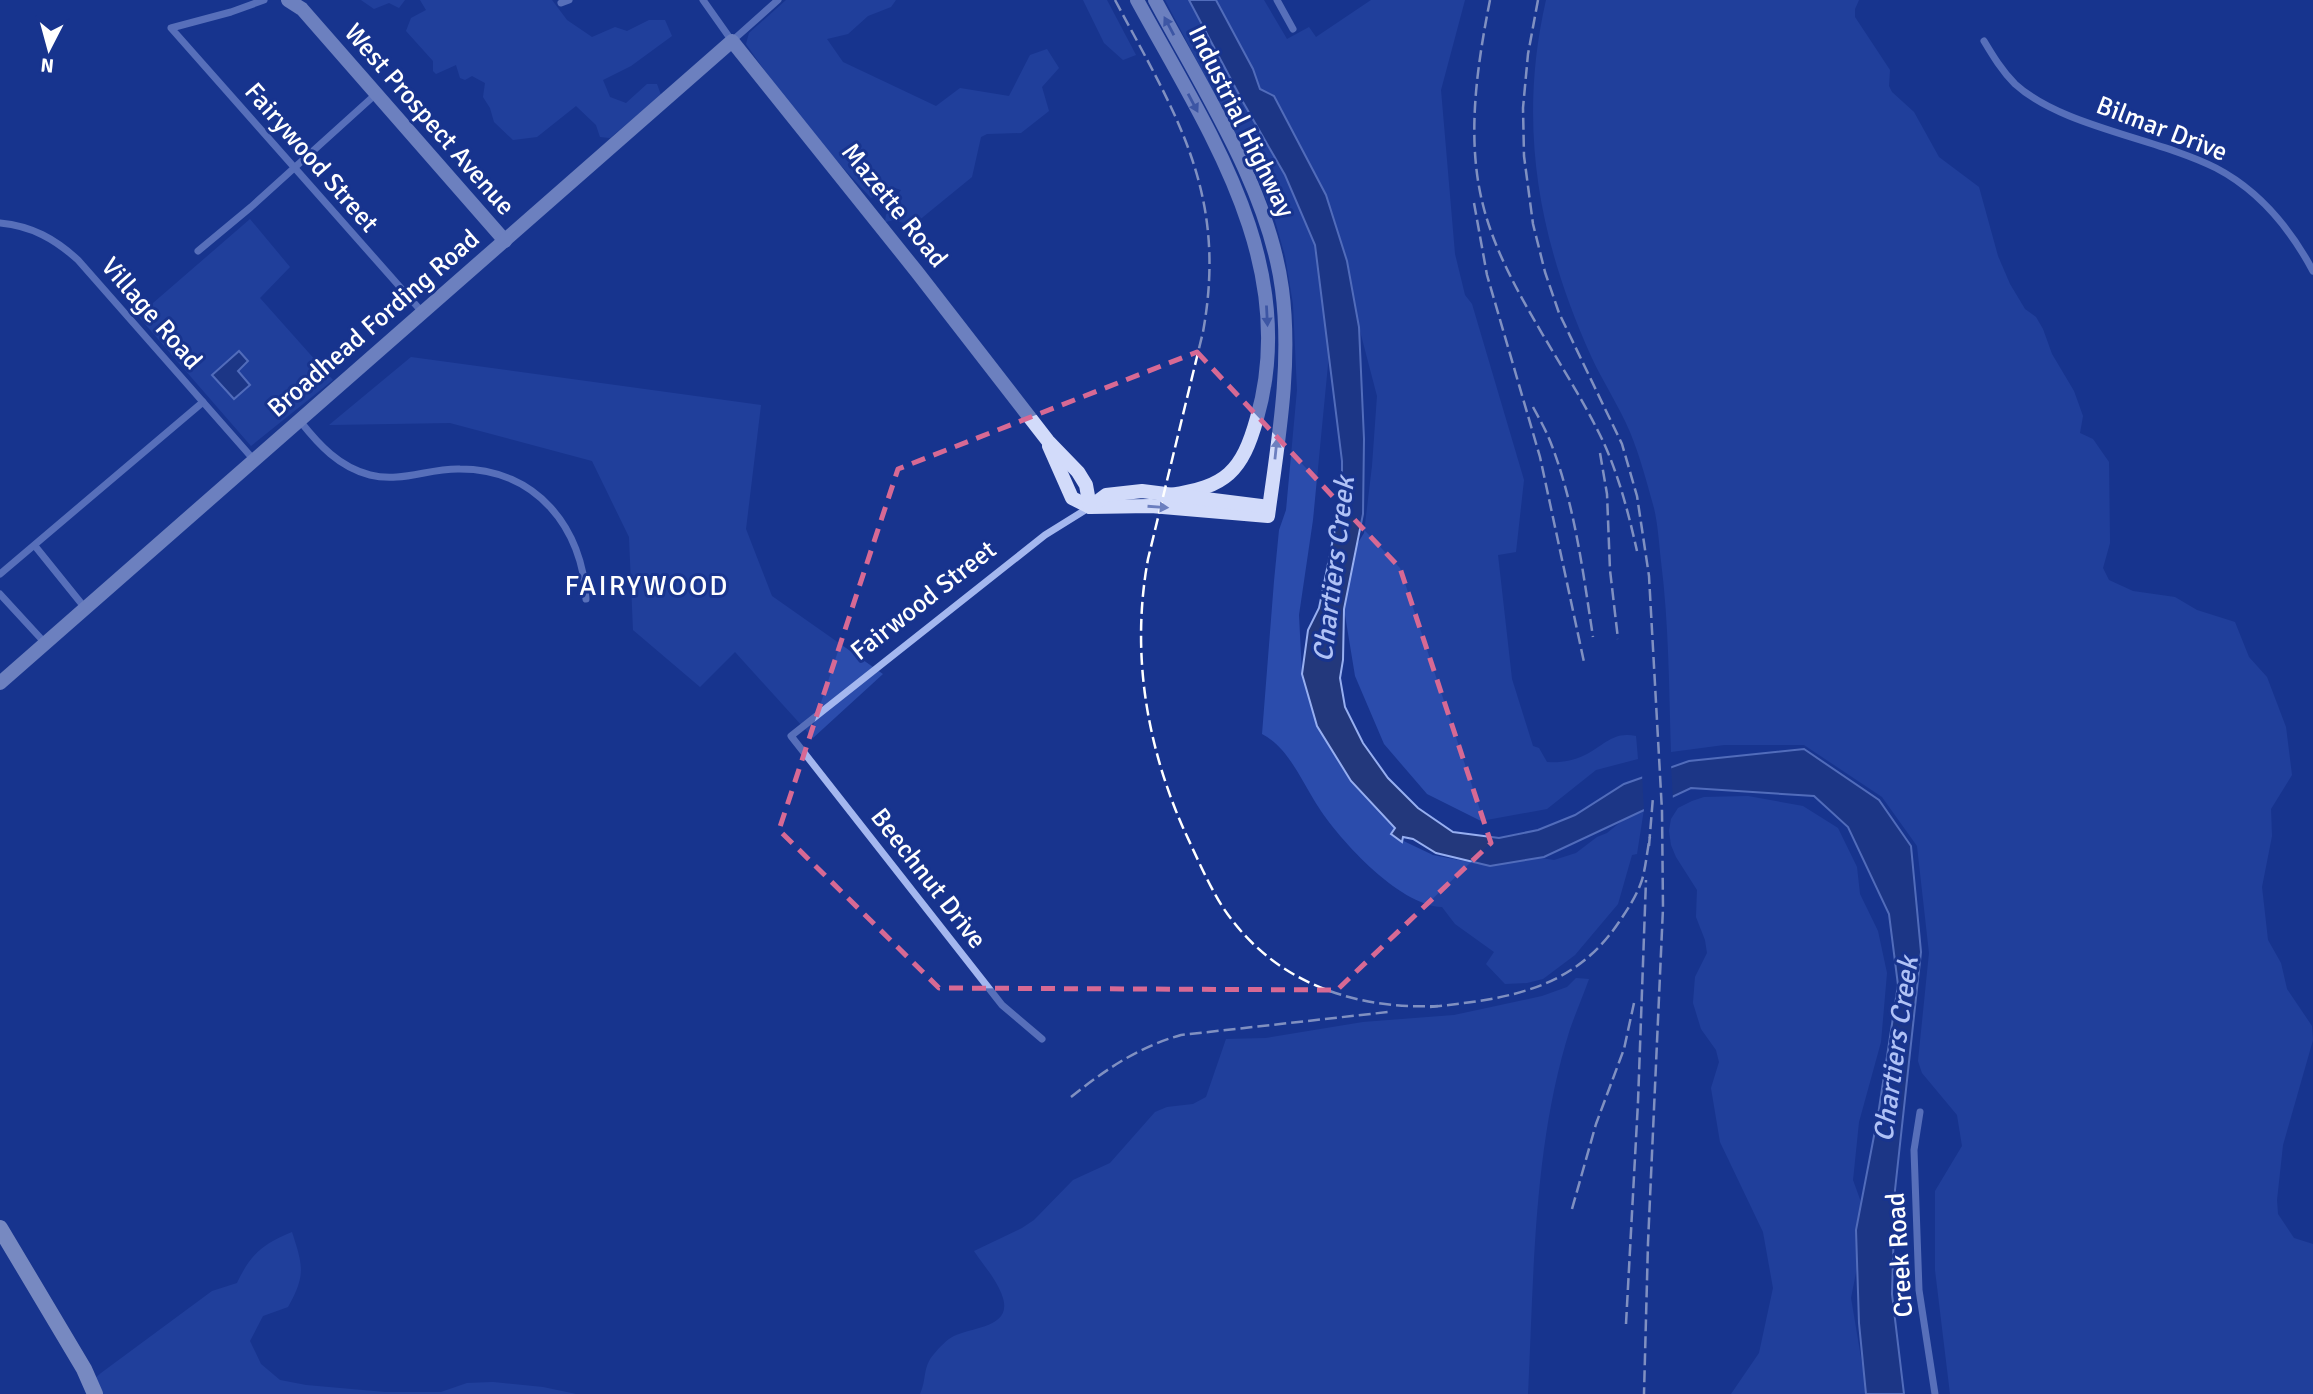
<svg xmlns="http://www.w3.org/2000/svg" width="2313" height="1394" font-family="Signika,sans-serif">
<rect width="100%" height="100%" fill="#18348e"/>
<g fill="#2b4cac">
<polygon points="361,0 405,0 399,8 389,3 374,9"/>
<polygon points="420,0 552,0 567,20 592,37 615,27 627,31 649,20 665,20 672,36 631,66 603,80 610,97 626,103 647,84 657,84 661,95 610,138 600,137 596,125 576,106 537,137 513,140 494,122 490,108 483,97 485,83 472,76 465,80 460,78 456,65 436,74 433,71 433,61 406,31 411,18 426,10"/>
<path d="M786,0H896L891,7L868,16L848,34L827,39L843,62L936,106L960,88L1009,96L1030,55L1047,49L1059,68L1042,87L1049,111L1021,133L987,134L981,137L972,177L912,226L895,220L885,222L886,215L901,190L895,188L871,198C825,150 783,98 746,44L749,33Z"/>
<polygon points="1083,0 1107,0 1136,55 1123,60 1104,43"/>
<path d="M1165,0H1189L1243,102L1285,175L1315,245L1329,354L1313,520L1299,615L1302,674L1317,726L1351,781L1396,828L1391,835L1433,855L1490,866L1541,858L1554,860L1576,853L1597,837L1607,833L1628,816L1644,809L1637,854L1632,855L1618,904L1575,955L1543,979L1527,983L1505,984L1486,964L1494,952L1455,924L1442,907C1399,906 1335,836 1314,800C1300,777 1287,747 1262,734L1274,581L1279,530L1286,510L1297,390L1293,304L1285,256L1274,217L1252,166Z"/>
<path d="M1216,0H1264L1287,39L1309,27L1316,37L1371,0H1465L1441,90L1455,254L1465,295L1472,304L1524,480L1516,552L1498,555L1512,679L1533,746L1539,748L1547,762C1560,763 1573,761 1585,755C1605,745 1613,731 1636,736L1638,759L1596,770L1547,809L1481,821L1427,794L1384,744L1355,676L1344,609L1356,546L1364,533L1372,466L1377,396L1359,327L1347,261L1326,195L1260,89L1253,69Z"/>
<path d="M1546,0H1859L1855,9V17L1890,70L1889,86L1892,92L1914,112L1939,157L1979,187L1998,256L2010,284L2025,309L2036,317L2043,329L2052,354L2074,391L2083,416L2080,433L2093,439L2109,462L2110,543L2103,568L2109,580L2133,591L2175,597L2197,610L2235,622L2249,657L2267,677L2286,727L2292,775L2271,809L2272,836L2262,887L2268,940L2281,963L2287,989L2312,1026L2313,1040L2283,1145L2277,1200L2278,1214L2294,1238L2313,1244V1394H1950L1935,1270V1191L1962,1146L1957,1115L1922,1073L1918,1061L1929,953L1917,846L1882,797L1804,745H1724L1671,752C1669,688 1669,624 1661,561C1659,543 1658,525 1654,508C1647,483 1640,456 1630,432C1619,406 1603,382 1591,356C1539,240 1517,127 1546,0Z"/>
<polygon points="250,219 290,267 260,298 333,380 251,446 138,316"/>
<polygon points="411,357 761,405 746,529 772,596 883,674 813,738 735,652 700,687 633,630 629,537 592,461 450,423 329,425"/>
<polygon points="1748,796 1803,806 1838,828 1857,867 1860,894 1878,931 1887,973 1881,1042 1859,1122 1853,1180 1862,1205 1864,1232 1851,1298 1867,1394 1731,1394 1759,1353 1773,1288 1763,1232 1720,1142 1711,1088 1719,1062 1716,1050 1701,1029 1693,1003 1695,977 1707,953 1705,940 1696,917 1697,890 1676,857 1671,845 1669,831 1671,819 1678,808 1692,801 1704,797"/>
<path d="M1576,978L1589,979C1583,996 1576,1012 1570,1029C1533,1146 1534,1273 1528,1394H920C927,1379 922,1368 934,1354C939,1348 947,1339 954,1336C971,1327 1012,1328 1003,1298C998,1281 984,1266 974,1251L1022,1228L1034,1220L1073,1180L1110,1163L1155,1112L1167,1107L1193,1104L1206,1097L1226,1039L1266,1038L1363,1022L1454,1015L1542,996L1567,987Z"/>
<path d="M292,1232C303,1266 306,1275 288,1307L263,1316L250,1341L261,1364L280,1380L306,1385L385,1392H441L467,1383L493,1382L543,1387L576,1394H100L94,1379L101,1373L212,1291L237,1283C251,1254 261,1245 292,1232Z"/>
</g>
<g fill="#23387c" stroke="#97aff1" stroke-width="2">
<polygon points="1189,0 1216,0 1253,69 1260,89 1274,96 1326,195 1347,261 1359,327 1364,439 1363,514 1344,609 1343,660 1340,678 1345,707 1363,743 1388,778 1418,808 1453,832 1499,838 1538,830 1575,815 1624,784 1689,761 1804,749 1879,800 1911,846 1921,952 1895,1190 1892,1294 1904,1394 1866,1394 1859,1323 1856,1230 1878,1115 1898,985 1889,914 1848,827 1814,796 1691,788 1544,857 1490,866 1436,853 1413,839 1403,837 1402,842 1391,834 1395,828 1351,781 1317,726 1302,674 1308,630 1319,608 1327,569 1342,494 1342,461 1315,245 1285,175 1243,102"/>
<polygon points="239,351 248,361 238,371 250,385 234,399 212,375"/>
</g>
<polygon fill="#18348e" points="1671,764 1673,800 1644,812 1642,774"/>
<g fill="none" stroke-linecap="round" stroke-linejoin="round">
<g stroke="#a4b7ef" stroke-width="7">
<polyline points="264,0 231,12 171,28 423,313"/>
<polyline points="703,0 732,41 778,0"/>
<polyline points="1277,0 1293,29"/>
<polyline points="561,3 569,0"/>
<path d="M1984,41C1993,56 2002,71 2015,84C2062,127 2157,138 2216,168C2260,191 2290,228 2313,271"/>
<path d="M0,223C32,226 55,239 78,260L254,460"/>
<polyline points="198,251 251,207 376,94"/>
<path d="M300,421C319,445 339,467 370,475C401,483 429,468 460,469C536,469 583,528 586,599"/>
<polyline points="35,546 85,608"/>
<polyline points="0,574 203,402"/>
<polyline points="0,594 45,643"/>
<polyline points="1042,1039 1002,1005 791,736 1045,535 1090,507"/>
<polyline points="1920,1112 1914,1150 1919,1290 1935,1394"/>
</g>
<g stroke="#d2dbfa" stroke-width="14">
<polyline points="288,0 302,9 505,241"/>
<path d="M1137,0C1207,129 1301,264 1257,418C1242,472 1226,487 1170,495"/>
<path d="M1049,446L1072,498L1090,507L1151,506L1268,516C1278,442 1292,364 1282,289C1269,190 1202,88 1155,0"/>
<polyline points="1090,507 1106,495 1142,491 1269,507"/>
<polyline points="0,683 732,41 917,272 1048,441 1078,472 1086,485 1090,507"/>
</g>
<polyline stroke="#ecf0ff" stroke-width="16" points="0,1228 84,1369 95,1394"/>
<g stroke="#fff" stroke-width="2.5" stroke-dasharray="12 5" stroke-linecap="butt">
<path d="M1115,0C1177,116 1228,194 1203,332L1148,559C1131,652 1146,744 1184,830C1196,855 1207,882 1222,906C1271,981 1352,1010 1438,1006"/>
<path d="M1490,0C1477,66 1466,139 1483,205C1502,282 1562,359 1598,431C1617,468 1628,511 1637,551"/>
<polyline points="1538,0 1528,54 1523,108 1524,156 1533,224 1545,272 1559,313 1622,444 1637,496 1649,576 1662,811 1663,908 1648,1243 1644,1394"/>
<polyline points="1474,203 1487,275 1540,457 1584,662"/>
<path d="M1533,407C1540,420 1547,432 1552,446C1575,507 1583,572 1593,637"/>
<polyline points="1600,453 1607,494 1610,570 1618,639"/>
<polyline points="1649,846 1653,797"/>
<path d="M1430,1007C1505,999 1573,991 1619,922C1628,909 1637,895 1642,880C1646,866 1647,851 1650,837"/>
<path d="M1071,1097C1105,1070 1138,1047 1181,1035L1388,1012"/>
<polyline points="1572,1209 1596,1124 1624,1049 1634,1003"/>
<polyline points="1626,1324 1638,1102 1646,880"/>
</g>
</g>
<defs><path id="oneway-solid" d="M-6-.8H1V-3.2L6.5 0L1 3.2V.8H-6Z" transform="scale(1.75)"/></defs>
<g fill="#6c7fbf">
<use href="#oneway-solid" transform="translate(1169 26) rotate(-118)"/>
<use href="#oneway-solid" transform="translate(1193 103) rotate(62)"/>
<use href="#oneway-solid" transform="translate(1267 316) rotate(87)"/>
<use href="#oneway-solid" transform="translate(1276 449) rotate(-84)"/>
<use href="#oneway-solid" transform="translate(1158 507) rotate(4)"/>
</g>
<path d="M0 0H2313V1394H0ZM1197,352L1400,568L1491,843L1337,990L939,988L779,830L898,469Z" fill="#18348e" fill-opacity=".55" fill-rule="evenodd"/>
<path fill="none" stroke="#d76994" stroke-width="5" stroke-dasharray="14 9" stroke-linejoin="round" d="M1197,352L1400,568L1491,843L1337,990L939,988L779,830L898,469Z"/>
<g text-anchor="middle" stroke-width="6" stroke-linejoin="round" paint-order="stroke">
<g font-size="26" fill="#fff" stroke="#18348e">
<text transform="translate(430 119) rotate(49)" y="9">West Prospect Avenue</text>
<text transform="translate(1242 121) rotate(64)" y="9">Industrial Highway</text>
<text transform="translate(2162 128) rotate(21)" y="9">Bilmar Drive</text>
<text transform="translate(312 157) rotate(49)" y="9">Fairywood Street</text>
<text transform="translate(895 205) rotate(51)" y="9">Mazette Road</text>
<text transform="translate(152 313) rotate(49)" y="9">Village Road</text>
<text transform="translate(373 323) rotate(-41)" y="9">Broadhead Fording Road</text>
<text transform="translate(923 600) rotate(-38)" y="9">Fairwood Street</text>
<text transform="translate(929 878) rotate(52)" y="9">Beechnut Drive</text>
<text transform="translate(1899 1255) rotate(-94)" y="9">Creek Road</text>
</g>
<g font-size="28" font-style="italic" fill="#b0c2f6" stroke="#18348e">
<text transform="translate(1333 569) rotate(-83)" y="10">Chartiers Creek</text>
<text transform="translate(1895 1049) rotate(-82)" y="10">Chartiers Creek</text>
</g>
<g font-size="28" letter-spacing="2" fill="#fff" stroke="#18348e">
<text x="647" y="595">FAIRYWOOD</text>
</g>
</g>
<g transform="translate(49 49) rotate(186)" stroke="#18348e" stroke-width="5" paint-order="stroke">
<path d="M0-5L12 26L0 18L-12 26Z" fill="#ffffff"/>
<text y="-10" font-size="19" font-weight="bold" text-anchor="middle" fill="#ffffff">N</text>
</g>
</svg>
